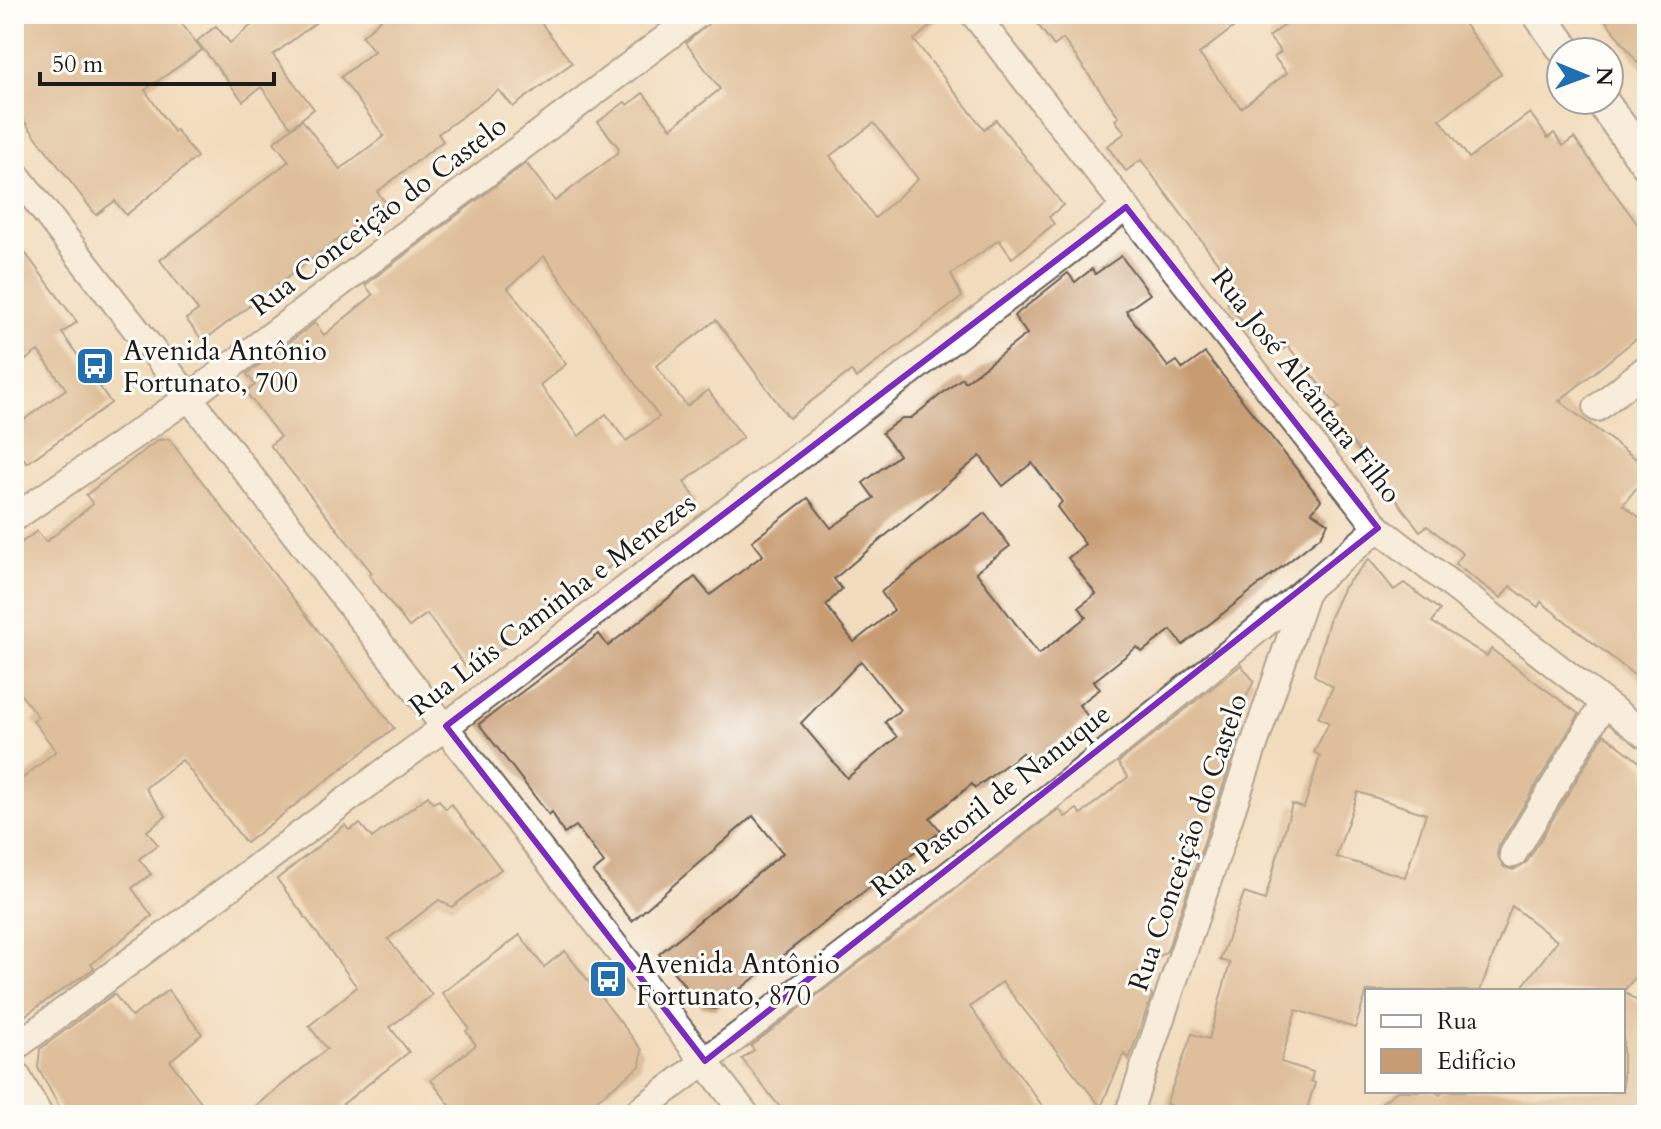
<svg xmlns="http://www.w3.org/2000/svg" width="1661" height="1129" font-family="Cardo,serif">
<rect width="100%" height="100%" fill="#fdfcf7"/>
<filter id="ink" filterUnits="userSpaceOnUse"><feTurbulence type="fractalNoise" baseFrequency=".0125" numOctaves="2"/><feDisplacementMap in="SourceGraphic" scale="16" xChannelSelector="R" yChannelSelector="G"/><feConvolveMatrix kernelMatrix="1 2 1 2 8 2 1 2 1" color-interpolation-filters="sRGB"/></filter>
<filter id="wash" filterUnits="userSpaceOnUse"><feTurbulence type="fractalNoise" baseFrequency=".006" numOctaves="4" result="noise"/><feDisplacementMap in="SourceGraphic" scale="32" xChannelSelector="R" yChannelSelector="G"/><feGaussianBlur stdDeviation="1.8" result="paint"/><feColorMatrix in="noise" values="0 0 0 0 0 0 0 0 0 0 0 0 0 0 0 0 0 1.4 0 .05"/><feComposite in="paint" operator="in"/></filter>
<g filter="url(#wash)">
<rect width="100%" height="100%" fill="#f2dcbe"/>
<g id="blocks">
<g fill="#c79c72" fill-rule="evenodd">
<polygon points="14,14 174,14 202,50 145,90 174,132 176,130 197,157 126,215 115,201 96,215 14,108"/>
<polygon points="265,14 327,14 273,55 314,109 291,127 261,87 243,101 197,41 216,26 230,43"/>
<polygon points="387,14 534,14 572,63 513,107 499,90 438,134 443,141 377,192 386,203 203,341 186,319 198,310 160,260 289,161 274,142 302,120 340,169 384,136 341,77 374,51 362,36"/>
<path d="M719,14H945L914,40L984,129L996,120L1063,205L1049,217L1054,224L1012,258L999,240L951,274L962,297L856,378L851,371L789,418L716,320L656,366L687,406L708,390L743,437L684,482L697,500L492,656L487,649L465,666L427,614L409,627L369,575L372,573L270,445L280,437L246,392L255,385L247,374L315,323L324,335L373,295L365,285L526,163L555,201L618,153L619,148L598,122L625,102L628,105L643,93L671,128L720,89L686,43ZM874,123L918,179L875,218L830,156ZM544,256L659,417L626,441L606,414L579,436L540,385L566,364L508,288Z"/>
<polygon points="1030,14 1251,14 1199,54 1241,108 1287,73 1274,57 1281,52 1269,37 1299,14 1457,14 1501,74 1440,119 1469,158 1530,113 1548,138 1554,133 1563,146 1574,138 1647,237 1647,330 1559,401 1647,467 1647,474 1623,505 1647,523 1647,685 1541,602 1538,607 1510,586 1501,598 1455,564 1463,554 1427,526 1420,531 1353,443 1342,451 1320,422 1339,408 1288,346 1279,352 1260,326 1251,333 1228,303 1241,294 1141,160 1126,171 1107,146 1125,133 1115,120 1119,117 1063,39 1054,46"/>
<polygon points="1601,14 1647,14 1647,75"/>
<polygon points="14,238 77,322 62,333 111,403 27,463 14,445 14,427 66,389 38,351 14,369"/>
<path d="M1121,256L1150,294L1126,311L1168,367L1177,361L1183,369L1205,353L1321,500L1312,512L1328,523L1321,536L1183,645L1171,630L1142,652L1137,647L1094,681L1100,689L1079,705L1089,718L1030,763L1022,753L975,788L972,784L930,818L941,831L715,1009L702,1007L659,954L783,853L753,816L632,921L593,872L604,863L576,826L564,834L552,812L549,815L479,724L599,634L608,646L695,577L710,595L763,555L752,541L808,498L831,528L874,498L863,483L899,455L882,433L902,418H911L962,378L965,382L1027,334L1014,316L1068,273L1075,282L1092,269L1095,274ZM980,456L1003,486L1032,463L1062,502L1057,507L1085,544L1068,558L1096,594L1079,607L1086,617L1039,654L976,572L1010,546L985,513L881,592L894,610L854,642L826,605L842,589L834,579ZM861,661L900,710L885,722L897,737L847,778L801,723Z"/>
<polygon points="169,439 394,728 246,843 182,760 145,788 166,816 147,831 158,845 139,859 151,874 132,888 152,916 91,964 94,968 14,1023 14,779 17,783 56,751 33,721 38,717 14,686 14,548 37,531 46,542 93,504 86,495 158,440"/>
<path d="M1369,559L1394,590L1404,583L1440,610L1432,622L1487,656L1491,649L1579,714L1499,846L1497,854L1504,867L1513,870L1527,862L1604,734L1647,768V963L1624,991H1519L1557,941L1512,906L1480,991H1367L1355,1028L1296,1010L1281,1062L1313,1072L1311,1081L1315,1083L1305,1115H1202L1166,1104L1192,1034L1209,1039L1230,963L1220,960L1244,893L1265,900L1292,804L1304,808L1320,756L1314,752L1329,723L1318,717L1333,687L1314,675L1330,617L1344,587ZM1358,792L1426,814L1405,877L1336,857Z"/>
<polygon points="1241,665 1254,681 1229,732 1240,736 1167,951 1135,974 1152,995 1129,1059 1124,1053 1101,1107 1002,982 970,1007 1049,1115 786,1115 742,1059 754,1050 751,1046 1059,809 1065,817 1077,809 1081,814 1128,777 1118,763"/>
<polygon points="428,796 433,803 439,800 446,809 451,804 501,869 452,907 439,900 388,939 432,995 390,1027 409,1052 343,1104 351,1115 244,1115 327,1049 309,1026 357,987 277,879 345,825 349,830 360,824 372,838"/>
<polygon points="520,935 544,967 565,951 642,1050 640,1066 578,1115 457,1115 431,1080 476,1045 466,1031 469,1028 442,993"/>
<polygon points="168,990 202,1034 170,1061 211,1115 64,1115 38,1068 40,1049 114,994 132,1017"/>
<polygon points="1623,991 1647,1008 1647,1115 1366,1115 1397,1091 1434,1091 1440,1095 1443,1091 1623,1091"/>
</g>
</g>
</g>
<g filter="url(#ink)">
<use href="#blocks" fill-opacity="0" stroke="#675f55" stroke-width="2"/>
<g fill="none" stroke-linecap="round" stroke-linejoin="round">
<defs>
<g id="minor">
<polyline points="974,14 1378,528 1647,736"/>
<polyline points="14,172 746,1115"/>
<polyline points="1597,408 1647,368"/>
<polyline points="14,518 191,396 698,14"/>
<polyline points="1513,854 1604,703"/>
<polyline points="14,1048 446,726 1126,207"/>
<polyline points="14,1071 39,1115"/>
<path d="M634,1115C885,924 1140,734 1378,528"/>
<polyline points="1128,1115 1307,589"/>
</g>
<g id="tertiary">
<polyline points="1539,14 1566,52"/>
<polyline points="1601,100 1647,164"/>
</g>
</defs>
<use href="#minor" stroke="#675f55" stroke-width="30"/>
<use href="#tertiary" stroke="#675f55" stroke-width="36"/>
<use href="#minor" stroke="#fff" stroke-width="26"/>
<use href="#tertiary" stroke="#fff" stroke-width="32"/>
</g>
</g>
<path d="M0 0H1661V1129H0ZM1126,207L1378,528L705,1061L446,726Z" fill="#f2dcbe" fill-opacity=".55" fill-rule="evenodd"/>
<path fill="none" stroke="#7b2cbf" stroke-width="6" stroke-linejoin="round" d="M1126,207L1378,528L705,1061L446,726Z"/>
<defs>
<symbol id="bus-square" viewBox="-11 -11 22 22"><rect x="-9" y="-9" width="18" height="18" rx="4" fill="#1f6fb2" stroke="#fdfcf7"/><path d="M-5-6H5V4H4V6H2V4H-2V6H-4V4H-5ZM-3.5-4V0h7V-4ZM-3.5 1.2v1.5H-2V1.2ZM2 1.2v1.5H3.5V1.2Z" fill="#fff"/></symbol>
</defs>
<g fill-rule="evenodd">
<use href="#bus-square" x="73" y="344" width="44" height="44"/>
<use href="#bus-square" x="586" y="957" width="44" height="44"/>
</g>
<g text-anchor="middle" stroke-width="6" stroke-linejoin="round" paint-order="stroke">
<g font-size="28" fill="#1c1c1c" stroke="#fdfcf7">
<text transform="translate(378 215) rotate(-37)" y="10">Rua Conceição do Castelo</text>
<text transform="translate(1307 385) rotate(52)" y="10">Rua José Alcântara Filho</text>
<text transform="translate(552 604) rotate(-37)" y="10">Rua Lúis Caminha e Menezes</text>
<text transform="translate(990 800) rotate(-38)" y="10">Rua Pastoril de Nanuque</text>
<text transform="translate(1187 842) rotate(-71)" y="10">Rua Conceição do Castelo</text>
</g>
<g font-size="28" fill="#1c1c1c" stroke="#fdfcf7" text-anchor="start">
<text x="123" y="360">Avenida Antônio<tspan x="123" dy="32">Fortunato, 700</tspan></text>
<text x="636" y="973">Avenida Antônio<tspan x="636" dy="32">Fortunato, 870</tspan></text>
</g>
</g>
<rect width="1661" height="1129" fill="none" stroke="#fdfcf7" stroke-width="48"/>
<rect x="1365" y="989" width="260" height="104" fill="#fdfcf7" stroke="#a3a29f" stroke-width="2"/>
<rect x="1381" y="1015" width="40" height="12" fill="#ffffff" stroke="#a3a29f" stroke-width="2"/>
<text x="1437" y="1029" font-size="24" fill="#1c1c1c">Rua</text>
<rect x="1381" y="1049" width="40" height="24" fill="#c79c72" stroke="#a3a29f" stroke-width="2"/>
<text x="1437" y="1069" font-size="24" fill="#1c1c1c">Edifício</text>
<g transform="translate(1585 76) rotate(91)"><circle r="38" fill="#fdfcf7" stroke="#a3a29f" stroke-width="2"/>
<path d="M0-6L14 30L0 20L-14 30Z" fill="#1f6fb2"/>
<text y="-12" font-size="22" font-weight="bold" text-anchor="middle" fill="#1c1c1c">N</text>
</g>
<path d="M40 72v12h234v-12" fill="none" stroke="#1c1c1c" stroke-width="4"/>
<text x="52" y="72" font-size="24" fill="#1c1c1c" stroke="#fdfcf7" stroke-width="6" paint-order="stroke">50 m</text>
</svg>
